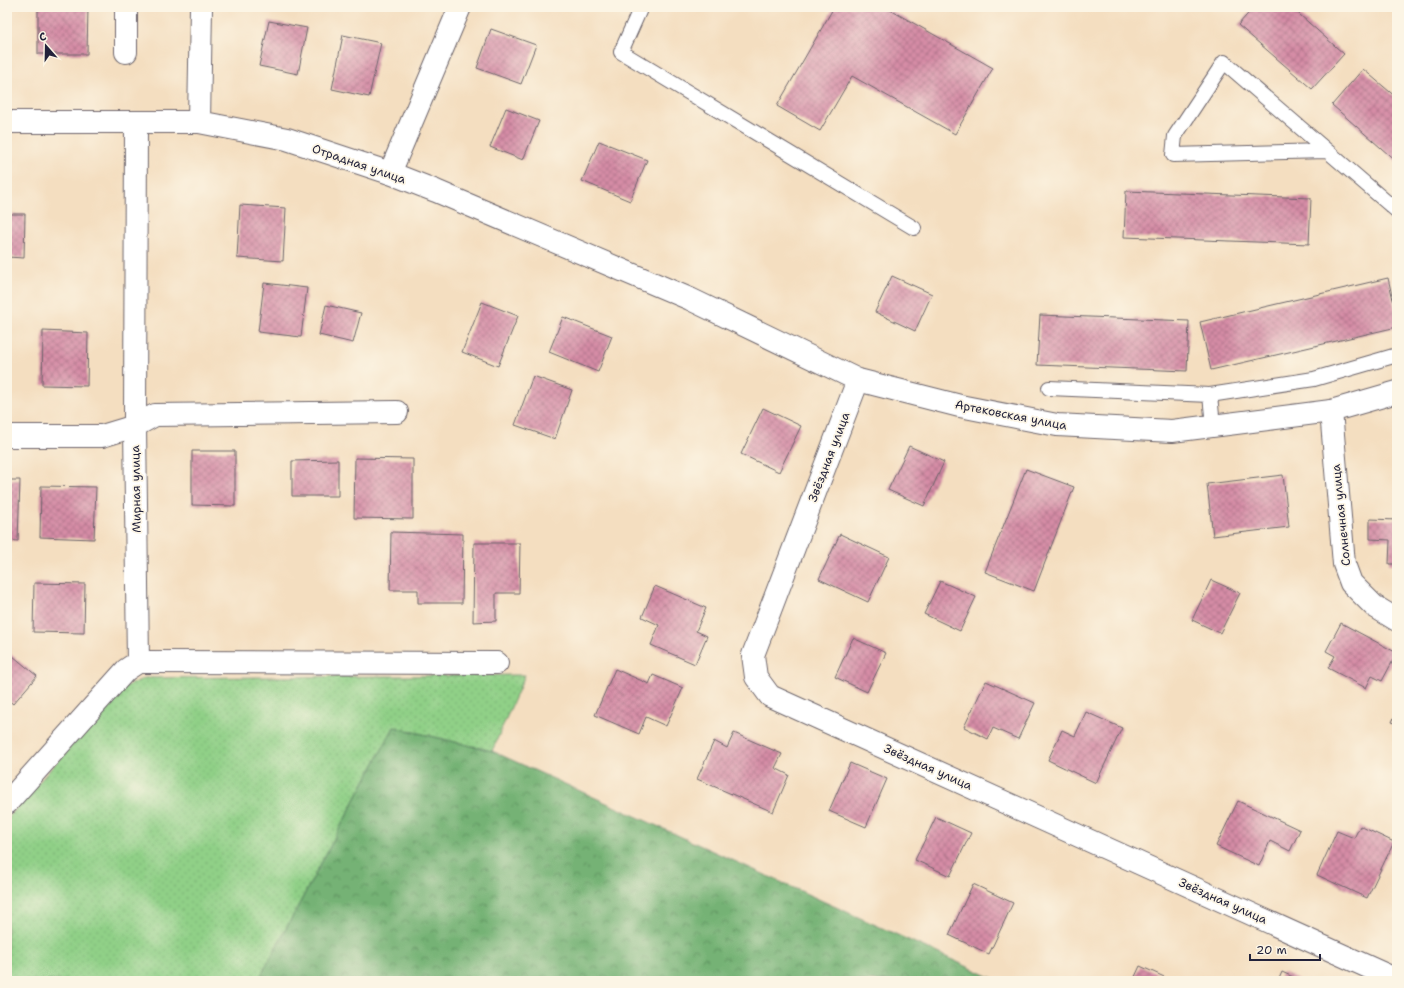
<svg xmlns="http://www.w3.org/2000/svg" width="1404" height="988" font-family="'Shantell Sans',sans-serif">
<defs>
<pattern id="grass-dots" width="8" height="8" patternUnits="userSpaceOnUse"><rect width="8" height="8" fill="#90d087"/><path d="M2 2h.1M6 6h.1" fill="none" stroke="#7cb275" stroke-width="1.8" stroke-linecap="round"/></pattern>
<pattern id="forest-crowns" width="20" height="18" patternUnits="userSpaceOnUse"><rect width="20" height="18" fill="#74b274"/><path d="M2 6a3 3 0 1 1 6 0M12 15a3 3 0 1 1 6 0" fill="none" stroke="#5f9060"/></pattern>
<pattern id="building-cross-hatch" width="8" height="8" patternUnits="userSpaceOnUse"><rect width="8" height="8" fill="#d58ca6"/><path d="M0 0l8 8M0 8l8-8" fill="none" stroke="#ac7288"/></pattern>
</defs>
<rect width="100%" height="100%" fill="#fcf5e5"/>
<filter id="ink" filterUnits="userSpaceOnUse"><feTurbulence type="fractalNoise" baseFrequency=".025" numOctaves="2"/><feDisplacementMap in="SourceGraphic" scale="8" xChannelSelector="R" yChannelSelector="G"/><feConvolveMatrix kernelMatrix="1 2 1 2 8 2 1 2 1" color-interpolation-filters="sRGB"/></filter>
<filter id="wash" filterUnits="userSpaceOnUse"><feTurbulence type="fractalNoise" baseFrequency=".012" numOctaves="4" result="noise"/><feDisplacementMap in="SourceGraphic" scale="16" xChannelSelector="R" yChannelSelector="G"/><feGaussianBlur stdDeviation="0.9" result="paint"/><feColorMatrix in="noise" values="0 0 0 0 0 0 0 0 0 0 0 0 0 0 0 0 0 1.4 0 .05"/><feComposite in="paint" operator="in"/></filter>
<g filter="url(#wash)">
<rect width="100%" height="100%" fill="#f4dec0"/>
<polygon fill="url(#grass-dots)" stroke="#597961" points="525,675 492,751 394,727 258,981 7,981 7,819 120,689 145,678"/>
<polygon fill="url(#forest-crowns)" stroke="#4b6a58" points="394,727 492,751 999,981 258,981"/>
<g id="blocks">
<g fill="url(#building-cross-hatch)">
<polygon points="38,7 88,7 87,54 38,54"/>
<polygon points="834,7 885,7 993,68 955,134 852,76 820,131 777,106"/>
<polygon points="1254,7 1291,7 1344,54 1312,89 1238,25"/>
<polygon points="269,21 307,28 298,74 259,66"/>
<polygon points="491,29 536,45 521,84 477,68"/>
<polygon points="343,35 381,43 369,97 332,89"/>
<polygon points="1363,69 1397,98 1397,162 1332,105"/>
<polygon points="506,108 539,121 523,160 490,147"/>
<polygon points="599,141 647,160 630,201 582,181"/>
<polygon points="1126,191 1311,198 1309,244 1124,237"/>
<polygon points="240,205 286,208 283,261 237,258"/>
<polygon points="7,214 25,214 24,258 7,257"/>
<polygon points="892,276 932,294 915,331 875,312"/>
<polygon points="1388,278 1397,317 1397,327 1211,370 1200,322"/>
<polygon points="264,283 307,288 301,337 258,332"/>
<polygon points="482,302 518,316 498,366 462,352"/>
<polygon points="326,305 361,313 353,343 319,335"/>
<polygon points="1040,315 1189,321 1187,371 1037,365"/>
<polygon points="563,317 612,336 598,372 549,352"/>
<polygon points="43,331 88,333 87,386 42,385"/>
<polygon points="533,376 572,390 555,439 515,425"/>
<polygon points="763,408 801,426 779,472 741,454"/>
<polygon points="909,446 944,462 924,506 888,490"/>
<polygon points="192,451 235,451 235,506 192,505"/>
<polygon points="355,458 413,459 413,519 354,518"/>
<polygon points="338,460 338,496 292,496 292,461"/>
<polygon points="1026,469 1074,487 1034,591 985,572"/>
<polygon points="1283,475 1289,527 1213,536 1207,484"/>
<polygon points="7,480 20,480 18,541 7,540"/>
<polygon points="41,486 96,487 94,539 40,537"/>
<polygon points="1370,519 1397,520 1397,564 1389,564 1390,540 1370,539"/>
<polygon points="391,532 463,534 462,603 418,603 418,590 390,590"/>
<polygon points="840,534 889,557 868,602 819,579"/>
<polygon points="474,543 520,543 519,593 496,593 496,621 473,622"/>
<polygon points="1211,580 1240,593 1220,633 1192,620"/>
<polygon points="940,581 976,597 960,631 924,614"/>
<polygon points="34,583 85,584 84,633 33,632"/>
<polygon points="655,586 706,608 696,631 707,636 695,664 651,645 659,625 642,617"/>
<polygon points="1341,623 1397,653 1382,681 1372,676 1366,688 1328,668 1335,656 1326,651"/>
<polygon points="853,638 886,653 867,692 835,677"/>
<polygon points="7,651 37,676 13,704 7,699"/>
<polygon points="615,669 649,684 653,675 683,688 666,726 646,717 639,734 595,715"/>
<polygon points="986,681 1035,703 1018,739 993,728 988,739 964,727"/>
<polygon points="1397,711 1397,724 1392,722"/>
<polygon points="1086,712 1122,728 1096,783 1048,760 1062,730 1075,736"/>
<polygon points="734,733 782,754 775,768 789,775 773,812 697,779 714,741 727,748"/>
<polygon points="850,763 887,779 866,827 829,811"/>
<polygon points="1238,801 1300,830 1290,851 1270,841 1259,866 1216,846"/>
<polygon points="936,817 971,833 950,876 915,860"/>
<polygon points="1360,826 1394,842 1367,898 1317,875 1337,831 1354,838"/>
<polygon points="973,884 1013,903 989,954 949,935"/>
<polygon points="1140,966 1173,981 1133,981"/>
<polygon points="1282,972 1302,981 1278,981"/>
</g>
</g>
</g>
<g filter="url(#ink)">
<use href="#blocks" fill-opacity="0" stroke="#6c646a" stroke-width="1"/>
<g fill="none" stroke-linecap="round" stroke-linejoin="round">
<defs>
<g id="service">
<polyline points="641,7 621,52 914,228"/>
<polyline points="1327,151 1173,155 1175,136 1224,62 1397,211"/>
<polyline points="1049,388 1210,395 1314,379 1397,355"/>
<polyline points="1210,395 1213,426"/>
</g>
<g id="minor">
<polyline points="126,52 126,7"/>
<polyline points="7,122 199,122 287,139 390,173 436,191 690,299 858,380 960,406 1057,425 1172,431 1331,411 1397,392"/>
<polyline points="199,122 201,7"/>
<polyline points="390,173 460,7"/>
<polyline points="858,380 753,655 756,677 770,696 1397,980"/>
<polyline points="1331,411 1344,564 1351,583 1374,606 1397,620"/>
<polyline points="7,436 102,436 135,426 155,415 397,412"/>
<polyline points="138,662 497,663"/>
<polyline points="7,803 126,670 138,662 135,426 136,122"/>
</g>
</defs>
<use href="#service" stroke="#6c646a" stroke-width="16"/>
<use href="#minor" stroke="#6c646a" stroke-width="24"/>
<use href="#service" stroke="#fff" stroke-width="14"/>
<use href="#minor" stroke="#fff" stroke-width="22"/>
</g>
</g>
<g text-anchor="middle" stroke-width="3.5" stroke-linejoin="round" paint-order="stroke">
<g font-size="12" fill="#22223b" stroke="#fcf5e5">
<text transform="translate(359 164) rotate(19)" y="4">Отрадная улица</text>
<text transform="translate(1011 415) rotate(11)" y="4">Артековская улица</text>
<text transform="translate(829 457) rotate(-69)" y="4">Звёздная улица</text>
<text transform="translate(136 489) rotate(-91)" y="4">Мирная улица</text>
<text transform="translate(1341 515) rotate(-96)" y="4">Солнечная улица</text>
<text transform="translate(928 767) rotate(24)" y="4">Звёздная улица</text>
<text transform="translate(1223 901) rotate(24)" y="4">Звёздная улица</text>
</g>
</g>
<rect width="1404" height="988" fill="none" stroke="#fcf5e5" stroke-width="24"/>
<g transform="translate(46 46) rotate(340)" stroke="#fcf5e5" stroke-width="3" paint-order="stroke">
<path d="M0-3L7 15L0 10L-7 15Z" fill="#22223b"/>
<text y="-6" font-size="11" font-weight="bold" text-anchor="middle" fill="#22223b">С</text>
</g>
<path d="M1250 954v6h70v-6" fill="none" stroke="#22223b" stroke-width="2"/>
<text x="1256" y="954" font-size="12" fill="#22223b" stroke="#fcf5e5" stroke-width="3" paint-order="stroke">20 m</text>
</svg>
